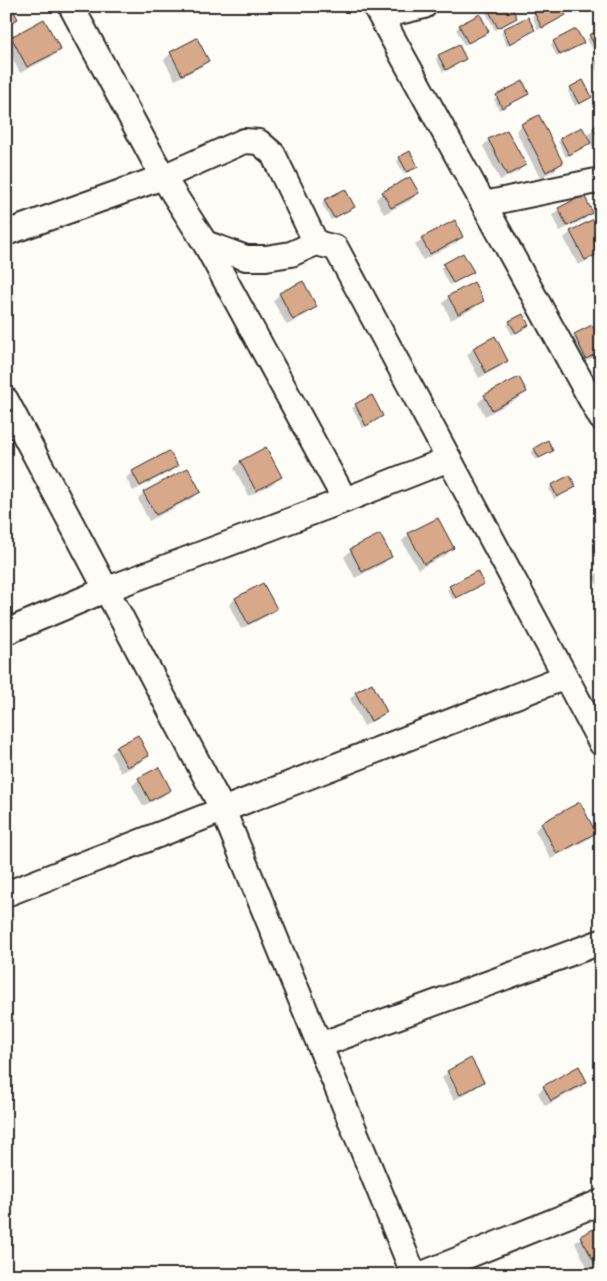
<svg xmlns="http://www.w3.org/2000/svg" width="607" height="1281" font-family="Dekko,sans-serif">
<rect width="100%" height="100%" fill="#fdfcf7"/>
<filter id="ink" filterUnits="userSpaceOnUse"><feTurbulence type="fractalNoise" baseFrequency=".02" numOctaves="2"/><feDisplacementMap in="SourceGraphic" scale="10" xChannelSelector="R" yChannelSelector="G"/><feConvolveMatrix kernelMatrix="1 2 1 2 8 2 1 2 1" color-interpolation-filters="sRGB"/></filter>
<g filter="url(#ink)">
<g fill="#0003">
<polygon points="548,6 564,15 538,30 532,16"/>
<polygon points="489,10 516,17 495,30 486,13"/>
<polygon points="479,16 487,32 464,45 456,29"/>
<polygon points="527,18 534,30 507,46 501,33"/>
<polygon points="601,31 601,55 597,57 587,39"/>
<polygon points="11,38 59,50 53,56 20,73 6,46 6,43"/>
<polygon points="196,40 208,61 201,67 175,80 164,60 171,53"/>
<polygon points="554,42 582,43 557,57 551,45"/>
<polygon points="439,56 465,59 443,72 436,59"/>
<polygon points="601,61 601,72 598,74 594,66"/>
<polygon points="522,83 528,94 499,110 494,99"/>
<polygon points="571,88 590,97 575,106 568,91"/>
<polygon points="522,125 562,163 555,170 540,178 516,131"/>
<polygon points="601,125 601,153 597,155 590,142 586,146 566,157 558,142 561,139 586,137 593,129"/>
<polygon points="489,140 524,165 518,172 500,180 483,146"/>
<polygon points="400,158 417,166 404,174 397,161"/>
<polygon points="383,193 417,193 411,200 384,214 376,199"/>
<polygon points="325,201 353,207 331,220 322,204"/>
<polygon points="559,209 591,212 585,219 560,231 552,215"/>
<polygon points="571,232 601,236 601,254 578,265 564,238"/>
<polygon points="462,236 456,243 423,260 415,245 422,239"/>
<polygon points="463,255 472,272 450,285 440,268"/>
<polygon points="280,294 315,307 309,313 287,325 273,301"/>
<polygon points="449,297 482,300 476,307 451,320 443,303"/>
<polygon points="510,322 528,325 512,335 507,325"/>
<polygon points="592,326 601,344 601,352 597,355 580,364 568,342 575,335"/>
<polygon points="494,338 507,361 500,367 479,378 467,355 473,349"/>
<polygon points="518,379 525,392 519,398 485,416 478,403 485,396"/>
<polygon points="371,397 381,416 363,428 352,408"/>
<polygon points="547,442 552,450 536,460 531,452"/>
<polygon points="265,449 280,477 274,483 249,496 234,468 240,462"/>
<polygon points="176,466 170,472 133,491 126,478 133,472"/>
<polygon points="552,486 575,487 554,499 549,489"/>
<polygon points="200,491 193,498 149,521 138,499 144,493"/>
<polygon points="409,534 452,548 446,555 418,569 402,541"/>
<polygon points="379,536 390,556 384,563 355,578 344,557 351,550"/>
<polygon points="601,570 601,592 593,577"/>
<polygon points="482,584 453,600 447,590 450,587"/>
<polygon points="262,585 275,608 269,615 241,629 229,605 235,599"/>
<polygon points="356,693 386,712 379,718 364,726 350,699"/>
<polygon points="117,748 148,755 141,762 121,773 111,754"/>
<polygon points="158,769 169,790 163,796 143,806 132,786 139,779"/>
<polygon points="542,824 594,833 588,839 551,859 535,830"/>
<polygon points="448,1072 482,1082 476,1088 454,1100 442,1078"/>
<polygon points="586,1082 580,1088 545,1106 538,1093 544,1087"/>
<polygon points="601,1227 601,1275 591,1275 575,1243 581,1237"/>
</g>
<g fill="#d8a88a" stroke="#2b2b2b">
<polygon points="6,6 11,6 18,19 6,25"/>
<polygon points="494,6 511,6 517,18 498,28 488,9"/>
<polygon points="545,6 561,6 566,15 542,28 534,12"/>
<polygon points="480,14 489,32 468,43 459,25"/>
<polygon points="528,17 535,30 510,44 503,29"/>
<polygon points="44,19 61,50 27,67 11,37"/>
<polygon points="576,29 584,43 560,55 553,41"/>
<polygon points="601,29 601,54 600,55 589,35"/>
<polygon points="197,38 209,61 182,75 170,52"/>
<polygon points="459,45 466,59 446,70 438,55"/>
<polygon points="601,60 601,71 596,62"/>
<polygon points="583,80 592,97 579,104 570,87"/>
<polygon points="523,81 529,94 502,108 496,95"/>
<polygon points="539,115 563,163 546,172 521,124"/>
<polygon points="601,123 601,143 593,128"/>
<polygon points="582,127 591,143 569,155 560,138"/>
<polygon points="507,130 526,165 507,175 488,139"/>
<polygon points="410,151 418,167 407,172 399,157"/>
<polygon points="410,177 419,193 391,208 382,192"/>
<polygon points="345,189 355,207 334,218 324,200"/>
<polygon points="584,195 593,213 567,226 558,208"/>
<polygon points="594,219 601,233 601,252 585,260 570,231"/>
<polygon points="455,220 463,237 430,254 421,238"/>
<polygon points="463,253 474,272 453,283 443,264"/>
<polygon points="303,281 317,307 293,320 279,293"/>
<polygon points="474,282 484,301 458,314 448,296"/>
<polygon points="523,314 529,325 516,333 509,321"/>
<polygon points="592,325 601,341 601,351 586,359 574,334"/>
<polygon points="495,336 508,361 486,373 473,348"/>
<polygon points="519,377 527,392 492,410 484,395"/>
<polygon points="372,395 383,416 366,426 355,404"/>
<polygon points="548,440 553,451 539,458 534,448"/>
<polygon points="266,447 282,477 256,491 240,461"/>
<polygon points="169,451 178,466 140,486 132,471"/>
<polygon points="188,468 201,492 156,515 143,492"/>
<polygon points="570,475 576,487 557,497 551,485"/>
<polygon points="438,518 454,548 424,564 408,533"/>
<polygon points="380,534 392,557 362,572 350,549"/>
<polygon points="477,571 484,584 456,598 449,586"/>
<polygon points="263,583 277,609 248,624 235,598"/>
<polygon points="372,683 387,712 371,721 355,692"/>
<polygon points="138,735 149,756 127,767 116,747"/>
<polygon points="159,767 171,790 150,801 138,778"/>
<polygon points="580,802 596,833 557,854 541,823"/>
<polygon points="471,1058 484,1082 460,1095 447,1071"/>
<polygon points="579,1066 587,1082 551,1101 543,1086"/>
<polygon points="601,1225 601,1274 580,1236"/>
</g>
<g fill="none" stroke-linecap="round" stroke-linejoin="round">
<defs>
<g id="street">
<polyline points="71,6 163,177 205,243 345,500"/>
<polyline points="375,6 601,418"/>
<polyline points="381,16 424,6"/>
<polyline points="484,204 601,180"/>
<polyline points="6,233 163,177 244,141 259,142 273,154 316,243"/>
<polyline points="205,243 246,258 266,258 291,254 316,243 336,248 601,743"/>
<polyline points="6,400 223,810 414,1275"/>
<polyline points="6,632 105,590 345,500 449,459"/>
<polyline points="6,894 565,677"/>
<polyline points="320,1045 601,942"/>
<polyline points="420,1275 601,1202"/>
</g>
</defs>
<use href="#street" stroke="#2b2b2b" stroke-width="28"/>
<use href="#street" stroke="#fdfcf7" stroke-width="24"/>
</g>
</g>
<rect width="607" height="1281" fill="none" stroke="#fdfcf7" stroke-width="25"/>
<rect x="12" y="12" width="582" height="1256" fill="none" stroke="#2b2b2b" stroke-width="2" filter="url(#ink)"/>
</svg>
